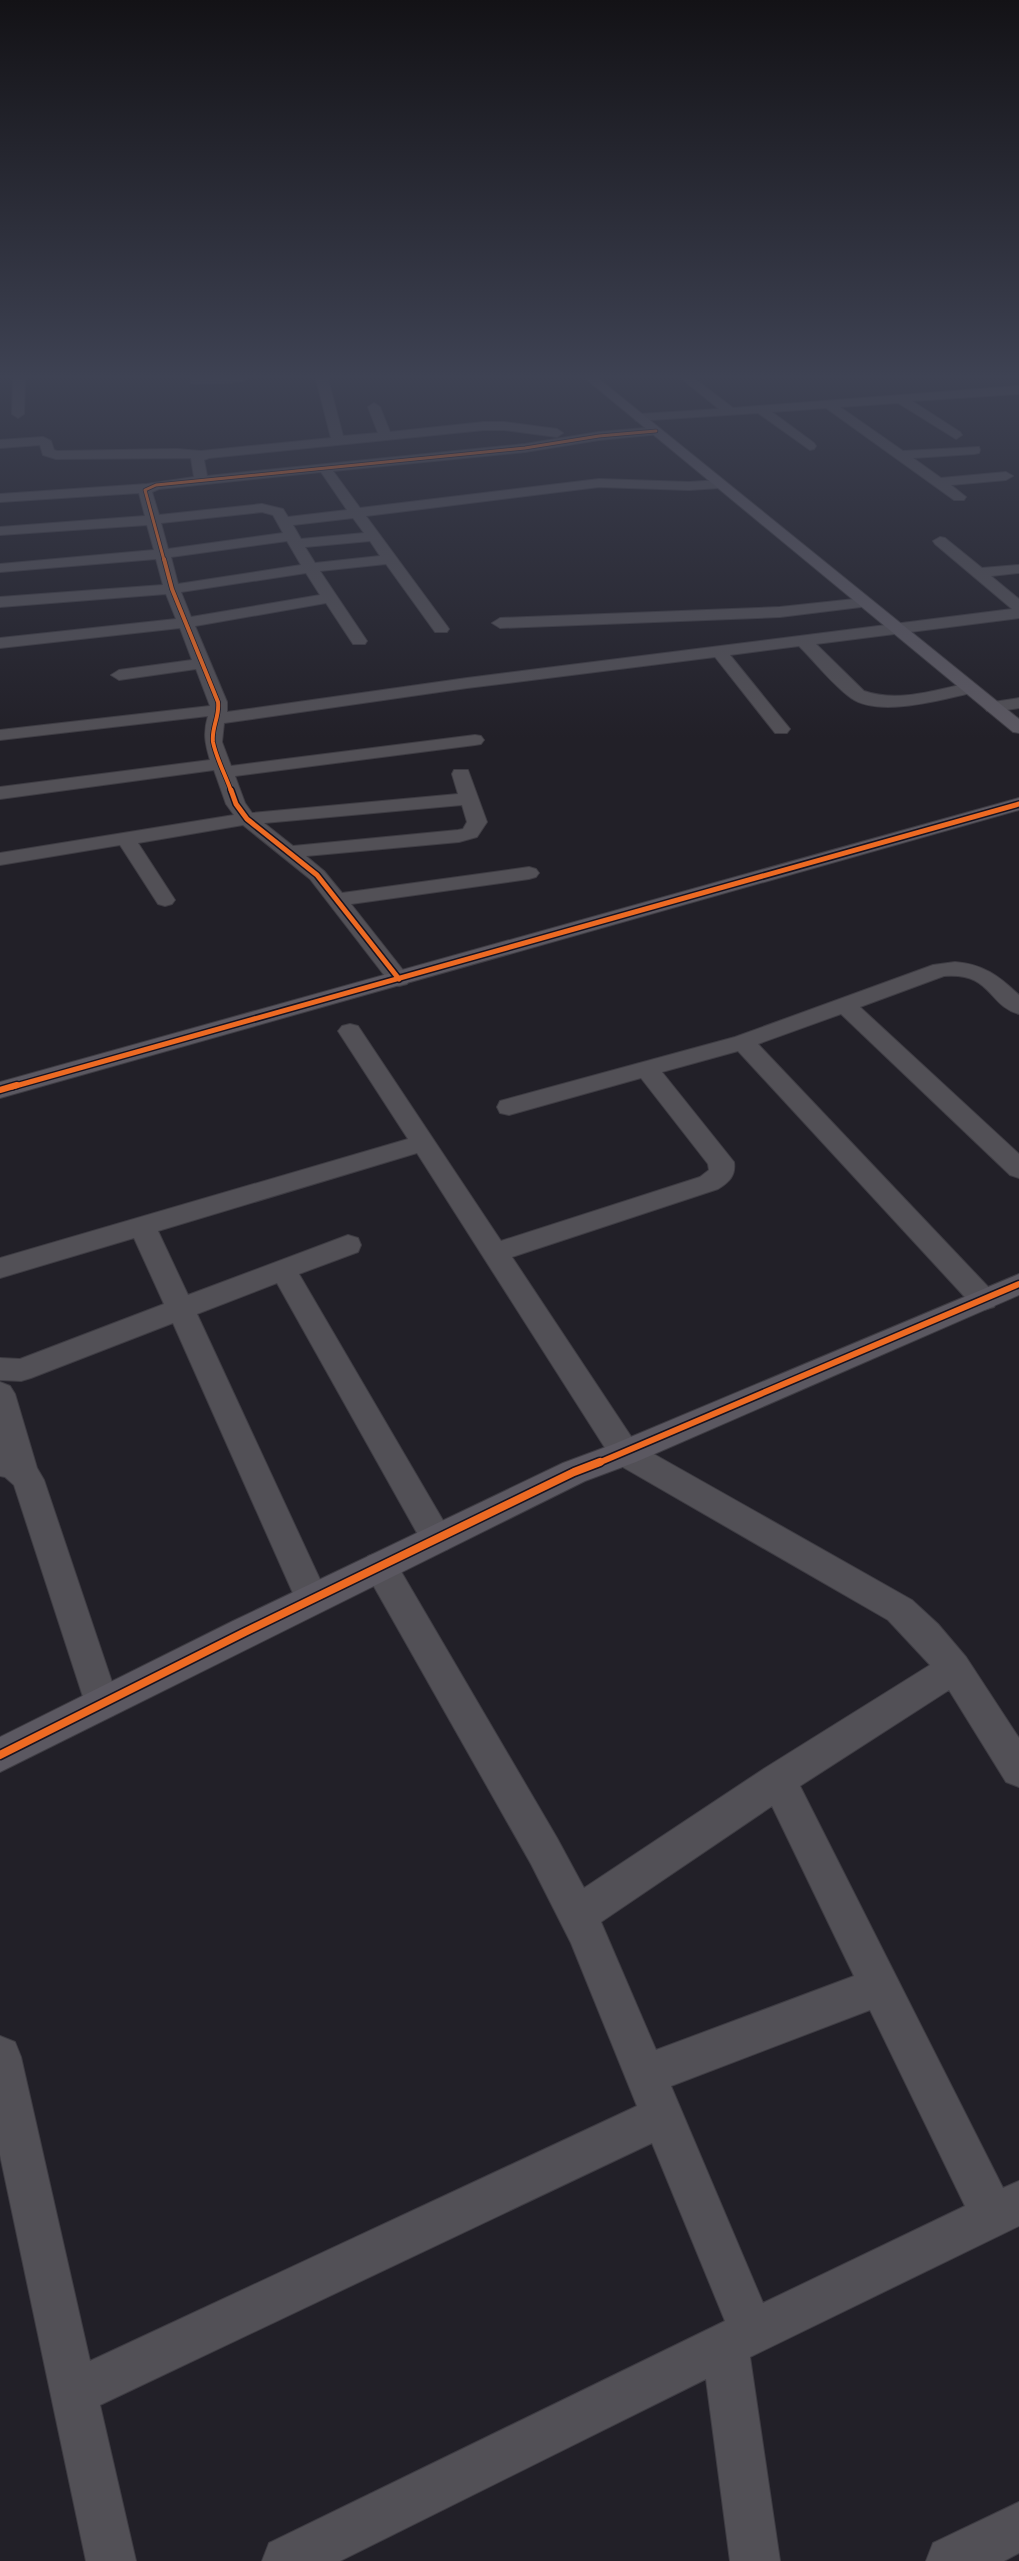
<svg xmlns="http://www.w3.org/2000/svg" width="1019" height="2561" font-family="Arial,sans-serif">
<rect width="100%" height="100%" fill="#222028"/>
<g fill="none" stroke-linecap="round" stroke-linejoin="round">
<defs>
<g id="street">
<polygon points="13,379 25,379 24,414 18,418 12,414"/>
<polygon points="191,379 246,379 240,382 195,384 191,383"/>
<path d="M316,379H328L343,436L378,433L368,407L374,403L380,407L390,432L484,422H504L557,429L563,433L557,437L504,430H484L209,458L204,460L207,476L525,444L599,432L656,427L662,431L660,434L599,440L525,452L333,471L360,508L599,479L689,482L720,480L727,484L720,488L689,490L599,487L366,516L447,626L449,629L447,632H435L386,564L320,571L367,641L365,644H353L326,603L195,626L227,702V712L467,678L1012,609L935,544L933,541L940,537L945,538L982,568L1019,565V573L991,576L1019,599V618L816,644L864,691C898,703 935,690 969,683L975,684L978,688L975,692C944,699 879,718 851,698C832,684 816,663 799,646L730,655L790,729L787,733H775L715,657L467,688L224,723L222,742L231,766L475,735L481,736L484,740L481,744L475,745L235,776L245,803L252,813L458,794L452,774L454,770H468L487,822L477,837L459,842L306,856L324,871L342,893L529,867L536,869L539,873L536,877L529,879L351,904L410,979L407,984L399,986L391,984L310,879L243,825L138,843L175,900L172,904L165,906L158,904L120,845L0,865V853L234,815L226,804L214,770L0,799V787L210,760C205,743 203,733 208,716L0,740V730L210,706L196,669L119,680L111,675L119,670L192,660L180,628L0,648V638L176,619L166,594L0,607V597L163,585L156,559L0,572V564L154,550L147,525L0,535V527L145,516L139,493L0,502V494L147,484L194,477L191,458L56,459L43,455L40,445L0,448V440L43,437L51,441L54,450L57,451L177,449L201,451L331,438ZM321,472L347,510L288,517L283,509L262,504L159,515L152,492L159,489ZM262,512L273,515L283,533L168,549L161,523ZM353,518L364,533L301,539L293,525ZM287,541L301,565L178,584L171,557ZM370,541L380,556L315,563L305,547ZM306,573L320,595L191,617L181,592ZM462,805L467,822L463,829L458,830L293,846L264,823Z"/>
<polygon points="682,379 695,379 733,408 1019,386 1019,394 912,401 960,432 962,435 956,439 898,403 840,407 903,451 979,447 980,450 979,453 974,454 913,458 941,478 1006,472 1013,476 1006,480 951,485 966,497 964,500 954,500 826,408 772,412 814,443 816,446 814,449 810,450 758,413 636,421 634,418 640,414 719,409"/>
<polygon points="864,598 872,603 869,606 780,617 500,628 492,623 500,618 780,607"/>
<polygon points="1019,698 1019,708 993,712 987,711 984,707 987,703"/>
<path d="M955,962C983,964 999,976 1019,995V1014C988,1006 992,972 944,976L860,1007L1019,1154V1178L1010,1175L841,1014L758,1044L994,1293L998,1300L994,1307L984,1310L974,1307L738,1051L662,1072L734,1162C736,1176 729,1182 718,1189L512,1257L636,1444L912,1600L938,1624L966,1657L1019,1738V1787L1006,1782L949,1690L800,1786L1003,2188L1019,2181V2226L750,2357L780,2561H730L706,2379L340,2561H262L269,2543L725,2321L652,2143L100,2405L136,2561H86L0,2155V2036L15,2042L21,2057L90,2361L637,2106L571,1943L531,1864L368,1576L364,1566L368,1556L380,1552L392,1556L557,1838L584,1888L765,1768L930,1665L888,1620L614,1462L417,1153L158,1231L188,1295L348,1235L358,1238L361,1245L358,1252L299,1274L448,1529L453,1539L448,1549L437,1553L426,1549L277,1283L197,1314L329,1599L324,1609L312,1614L300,1609L173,1323L31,1378L21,1381L0,1380V1358L20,1359L164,1304L134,1238L0,1278V1258L408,1139L338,1031L342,1026L350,1024L358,1026L501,1241L700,1177L709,1170L708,1164L641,1078L509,1115L500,1113L497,1107L500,1101L735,1037L933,965ZM772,1806L854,1976L656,2050L601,1922ZM870,2010L965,2206L763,2303L671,2086Z"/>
<polygon points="0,1382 10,1386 15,1394 37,1468 44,1480 119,1703 114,1715 102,1719 90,1715 85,1703 14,1485 5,1477 0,1476"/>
<polygon points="1019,2502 1019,2553 1004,2561 926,2561 933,2543"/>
</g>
<g id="secondary">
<polygon points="586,379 599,379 1019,719 1019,733 1013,732"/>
<polygon points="1019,798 1019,810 0,1098 0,1082"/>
<polygon points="1019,1274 1019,1295 636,1462 585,1481 0,1772 0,1737 233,1621 563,1463 614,1444"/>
</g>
</defs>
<use href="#street" stroke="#3e3c43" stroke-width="2"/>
<use href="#secondary" stroke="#3e3c43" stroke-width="2"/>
<use href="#street" fill="#525056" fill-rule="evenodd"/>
<use href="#secondary" fill="#5b5861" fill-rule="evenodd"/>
<defs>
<polyline id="cycleway-far4" points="164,560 145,490 156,485 525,448 599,436 656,431"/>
<path id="cycleway-far3" d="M164,559L172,589L218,702C220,716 211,728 213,742C216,758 226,776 231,791"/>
<g id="cycleway-far2">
<polyline points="231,790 236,804 247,819 317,875 399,979"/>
<polyline points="12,1087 1019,804"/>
</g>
<g id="cycleway-far1">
<polyline points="0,1090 17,1085"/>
<polyline points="596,1464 1019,1284"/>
</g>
<polyline id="cycleway" points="0,1755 245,1632 574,1472 600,1462"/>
</defs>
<use href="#cycleway-far4" stroke="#181421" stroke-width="4.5"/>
<use href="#cycleway-far3" stroke="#181421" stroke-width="5.5"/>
<use href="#cycleway-far2" stroke="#181421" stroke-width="8"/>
<use href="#cycleway-far1" stroke="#181421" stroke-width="9"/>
<use href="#cycleway" stroke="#181421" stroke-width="11"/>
<use href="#cycleway-far4" stroke="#ed6a23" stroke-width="3"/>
<use href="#cycleway-far3" stroke="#ed6a23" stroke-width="4"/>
<use href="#cycleway-far2" stroke="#ed6a23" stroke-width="5"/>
<use href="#cycleway-far1" stroke="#ed6a23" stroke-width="6"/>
<use href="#cycleway" stroke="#ed6a23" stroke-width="8"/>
</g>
<linearGradient id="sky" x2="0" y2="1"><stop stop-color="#131216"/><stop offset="0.51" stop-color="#3e4253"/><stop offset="1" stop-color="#3e4253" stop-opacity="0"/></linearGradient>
<rect width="1019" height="738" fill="url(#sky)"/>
</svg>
